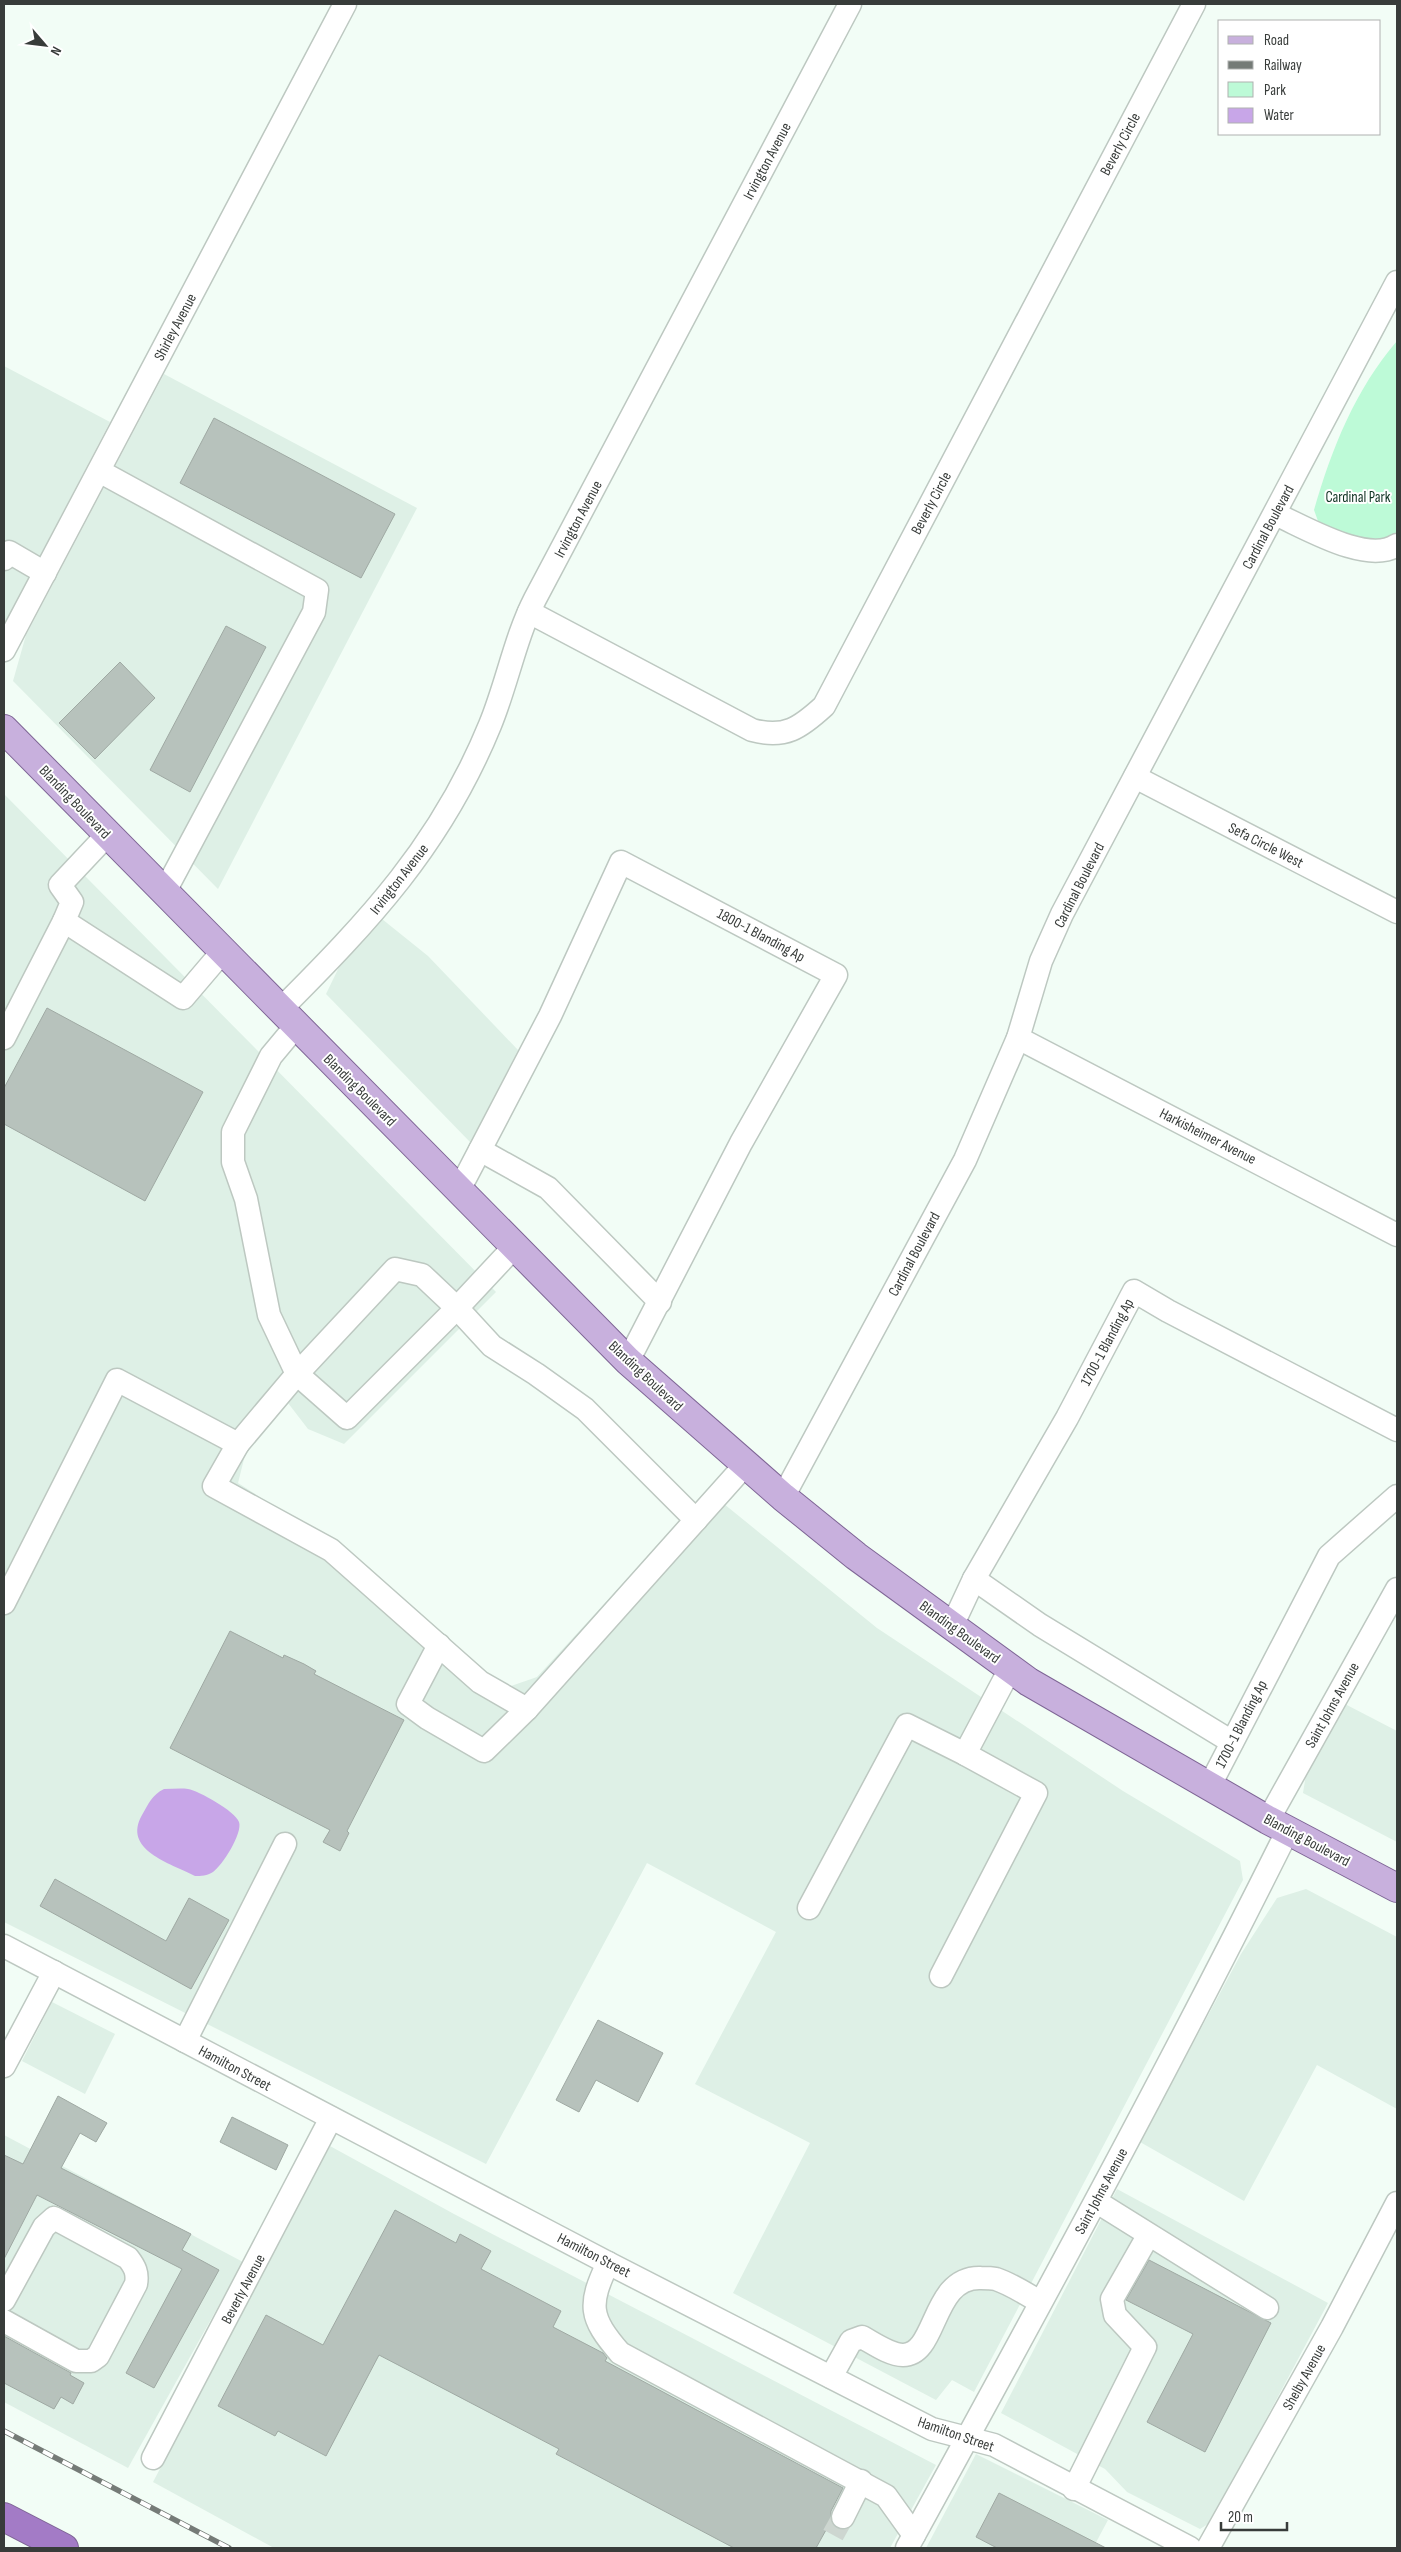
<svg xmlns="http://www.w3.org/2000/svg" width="1401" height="2552" font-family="'Sofia Sans Condensed',sans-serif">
<rect width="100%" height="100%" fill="#f2fdf6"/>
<g fill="#def0e6">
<polygon points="4,366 110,422 4,625"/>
<polygon points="164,374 417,508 218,889 13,681 26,635"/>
<polygon points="4,794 496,1292 344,1444 308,1429 288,1403 247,1447 238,1483 369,1567 479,1670 511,1686 537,1677 708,1491 877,1628 1123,1791 1240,1861 1243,1880 974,2392 952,2380 936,2400 733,2293 810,2143 695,2084 776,1932 647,1863 486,2164 4,1922"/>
<polygon points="382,919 428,956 518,1050 471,1143 326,994 341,963"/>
<polygon points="1343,1703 1397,1731 1397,1842 1303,1793 1307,1768"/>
<polygon points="1306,1889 1397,1937 1397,2109 1317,2065 1244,2201 1140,2142 1241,1954 1277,1898"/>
<polygon points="52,2002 115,2034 85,2094 22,2061"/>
<polygon points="4,2135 243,2262 128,2468 4,2402"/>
<polygon points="330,2146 454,2214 936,2465 890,2548 274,2548 153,2482"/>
<polygon points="1117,2189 1328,2303 1211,2522 1200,2529 1127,2492 1105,2469 1001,2413"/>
<polygon points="976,2454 1108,2520 1093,2548 926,2548"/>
</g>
<path fill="#bdfad7" d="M1397,341V533C1373,552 1342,532 1318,521L1314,510C1332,448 1355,390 1397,341Z"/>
<path fill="#c8a6e8" d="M164,1789C172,1789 181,1788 188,1789C199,1791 235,1811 239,1822C243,1833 222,1866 213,1872C207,1876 201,1876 195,1876C170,1863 122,1850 142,1815C149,1803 152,1795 164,1789Z"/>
<g fill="#b7c2bc" stroke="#9fa9a3">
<polygon points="214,418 395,514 361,578 180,483"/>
<polygon points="226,626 266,647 190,792 150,770"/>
<polygon points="120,662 155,698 95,759 59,723"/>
<polygon points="47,1008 203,1092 145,1201 4,1124 4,1088"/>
<polygon points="230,1631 283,1658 284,1655 304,1664 316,1671 314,1674 404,1720 347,1831 349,1833 340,1851 323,1842 330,1830 170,1748"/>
<polygon points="55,1879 166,1941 189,1898 229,1920 191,1989 40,1906"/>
<polygon points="598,2020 663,2053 638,2102 596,2080 579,2112 556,2100"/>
<polygon points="58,2096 107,2123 96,2142 80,2133 61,2168 191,2234 182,2250 219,2270 154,2388 126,2373 182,2269 37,2195 4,2259 4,2155 23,2164"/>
<polygon points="232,2117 288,2145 276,2170 220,2142"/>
<polygon points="395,2210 456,2243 460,2234 491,2251 481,2269 561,2311 553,2327 603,2353 607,2358 605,2361 843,2488 831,2511 831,2521 816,2548 734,2548 556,2454 559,2449 379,2355 326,2456 278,2431 275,2436 218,2406 266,2315 323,2345"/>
<polygon points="1149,2260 1271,2323 1205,2452 1147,2422 1193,2334 1126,2300"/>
<polygon points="4,2336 71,2373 70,2375 84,2383 73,2404 61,2397 54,2409 4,2383"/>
<polygon points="999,2493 1106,2548 997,2548 976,2537"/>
</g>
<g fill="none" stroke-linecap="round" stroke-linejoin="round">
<polyline stroke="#cdd6d0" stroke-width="22" stroke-dasharray="22 11" stroke-linecap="butt" points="833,2535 843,2517"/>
<defs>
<g id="minor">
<polyline points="99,471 317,590 314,612 164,893"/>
<path d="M1275,514C1305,527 1367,565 1397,545"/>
<polyline points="4,559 9,552 45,573"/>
<path d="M529,612L752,730C785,739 800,728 824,706L1194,4"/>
<polyline points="4,650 345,4"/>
<polyline points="1135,777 1397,912"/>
<polyline points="107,835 60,885 72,902 64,921 183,998 223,951"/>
<path d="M280,1010C369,921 441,845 490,725C507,684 515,638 535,599C640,400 745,202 850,4"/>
<polyline points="296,1026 271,1056 233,1132 233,1162 246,1199 269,1315 297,1374 395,1269 422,1275 457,1308 492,1346 536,1374 585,1409 696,1520"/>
<polyline points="4,1038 64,921"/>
<polyline points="1018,1038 1397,1235"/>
<polyline points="480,1150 548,1188 660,1302"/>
<polyline points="459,1190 550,1016 621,862 836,975 741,1143 628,1361"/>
<polyline points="238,1444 297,1374 347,1418 457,1308 514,1247"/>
<polyline points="783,1497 965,1160 1018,1038 1041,961 1062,914 1397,282"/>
<polyline points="974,1579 1040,1625 1232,1742"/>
<polyline points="4,1603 117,1380 238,1444 214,1486 331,1550 480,1682 527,1709"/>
<polyline points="952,1626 974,1579 1067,1418 1134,1291 1168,1311 1397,1430"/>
<polyline points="439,1645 408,1704 427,1718 484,1751 527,1709 745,1465"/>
<polyline points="1209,1787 1329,1556 1397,1496"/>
<polyline points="1268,1820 1397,1589"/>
<polyline points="809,1908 907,1725 965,1754"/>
<polyline points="4,1946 608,2263 932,2429 994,2445 1190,2548"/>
<polyline points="941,1976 1036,1793 965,1754 1010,1669"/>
<polyline points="185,2041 285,1844"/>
<polyline points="4,2066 54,1972"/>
<polyline points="1097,2202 1267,2308"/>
<path d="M608,2263C588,2305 589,2317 620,2353L886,2496L914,2535"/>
<path d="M4,2300L44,2227L54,2218L128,2258C135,2267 138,2273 136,2284L98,2356L91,2361H76L4,2321"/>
<path d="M831,2377L851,2341L862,2337C873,2343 890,2355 903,2355C938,2355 931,2276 981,2278C985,2278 991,2278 996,2279C1011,2284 1026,2294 1040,2302"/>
<polyline points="153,2458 331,2118"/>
<polyline points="1074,2489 1145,2347 1115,2315 1112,2299 1148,2236"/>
<polyline points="843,2517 861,2481"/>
<path d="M907,2548C1037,2311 1167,2073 1288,1830"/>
<polyline points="1208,2548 1332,2327 1397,2203"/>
</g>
<polyline id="major" points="4,729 628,1361 783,1497 856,1556 1029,1682 1268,1820 1397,1888"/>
<polyline id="highway" points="4,2517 64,2548"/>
</defs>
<use href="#minor" stroke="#bdc8c1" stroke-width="25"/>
<use href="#major" stroke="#7e6595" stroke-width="30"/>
<use href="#highway" stroke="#7e6595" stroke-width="30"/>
<use href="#minor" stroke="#fff" stroke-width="22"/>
<use href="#major" stroke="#c8b0dd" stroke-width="28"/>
<use href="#highway" stroke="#a37bc6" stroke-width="28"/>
<defs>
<polyline id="rail" points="4,2431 229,2548"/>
</defs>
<use href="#rail" stroke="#757b77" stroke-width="5.5"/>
<use href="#rail" stroke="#fff" stroke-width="4" stroke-dasharray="11" stroke-linecap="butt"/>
</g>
<g text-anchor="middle" stroke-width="4" stroke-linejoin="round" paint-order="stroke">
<g font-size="15" fill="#383c3a" stroke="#fff">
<text transform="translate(1120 144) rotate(-62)" y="5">Beverly Circle</text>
<text transform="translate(767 161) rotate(-62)" y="5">Irvington Avenue</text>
<text transform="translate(175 327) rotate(-62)" y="5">Shirley Avenue</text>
<text transform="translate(931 503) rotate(-62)" y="5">Beverly Circle</text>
<text transform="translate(578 519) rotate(-62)" y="5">Irvington Avenue</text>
<text transform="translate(1268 527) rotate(-62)" y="5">Cardinal Boulevard</text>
<text transform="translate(75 802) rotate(46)" y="5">Blanding Boulevard</text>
<text transform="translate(1266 845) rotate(27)" y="5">Sefa Circle West</text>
<text transform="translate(399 879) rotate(-52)" y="5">Irvington Avenue</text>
<text transform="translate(1079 885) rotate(-63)" y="5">Cardinal Boulevard</text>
<text transform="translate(761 935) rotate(28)" y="5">1800-1 Blanding Ap</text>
<text transform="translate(360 1090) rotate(45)" y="5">Blanding Boulevard</text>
<text transform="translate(1208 1136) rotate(27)" y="5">Harkisheimer Avenue</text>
<text transform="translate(914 1254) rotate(-62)" y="5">Cardinal Boulevard</text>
<text transform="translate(1107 1342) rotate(-62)" y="5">1700-1 Blanding Ap</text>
<text transform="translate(646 1376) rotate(43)" y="5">Blanding Boulevard</text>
<text transform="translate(960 1632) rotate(36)" y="5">Blanding Boulevard</text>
<text transform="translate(1332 1705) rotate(-61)" y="5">Saint Johns Avenue</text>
<text transform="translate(1241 1724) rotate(-63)" y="5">1700-1 Blanding Ap</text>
<text transform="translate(1307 1840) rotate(28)" y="5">Blanding Boulevard</text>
<text transform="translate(235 2068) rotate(28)" y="5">Hamilton Street</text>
<text transform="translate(1101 2191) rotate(-62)" y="5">Saint Johns Avenue</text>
<text transform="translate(594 2255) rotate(27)" y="5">Hamilton Street</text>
<text transform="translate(243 2289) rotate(-62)" y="5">Beverly Avenue</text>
<text transform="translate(1304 2377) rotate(-61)" y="5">Shelby Avenue</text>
<text transform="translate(956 2434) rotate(19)" y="5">Hamilton Street</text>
</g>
<g font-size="15" fill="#0f3222" stroke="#fff">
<text x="1358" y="502">Cardinal Park</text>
</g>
</g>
<rect width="1401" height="2552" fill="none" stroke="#383c3a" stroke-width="10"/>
<rect x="1218" y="20" width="162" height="115" fill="#ffffff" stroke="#afb1b0"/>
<rect x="1228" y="36" width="25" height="8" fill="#c8b0dd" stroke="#afb1b0"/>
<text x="1264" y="45" font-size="15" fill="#383c3a">Road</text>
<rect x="1228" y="61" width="25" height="8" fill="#757b77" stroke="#afb1b0"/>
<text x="1264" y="70" font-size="15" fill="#383c3a">Railway</text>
<rect x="1228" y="82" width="25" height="15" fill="#bdfad7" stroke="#afb1b0"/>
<text x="1264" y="95" font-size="15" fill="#383c3a">Park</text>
<rect x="1228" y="108" width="25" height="15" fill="#c8a6e8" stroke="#afb1b0"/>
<text x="1264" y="120" font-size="15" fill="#383c3a">Water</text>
<g transform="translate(45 45) rotate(118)" stroke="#ffffff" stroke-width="4" paint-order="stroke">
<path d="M0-4L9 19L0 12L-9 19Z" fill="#383c3a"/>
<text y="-8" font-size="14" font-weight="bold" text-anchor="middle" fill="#383c3a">N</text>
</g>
<path d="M1221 2522v8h66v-8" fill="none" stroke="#383c3a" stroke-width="2.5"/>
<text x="1228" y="2522" font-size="15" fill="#383c3a" stroke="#ffffff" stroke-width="4" paint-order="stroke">20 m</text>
</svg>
